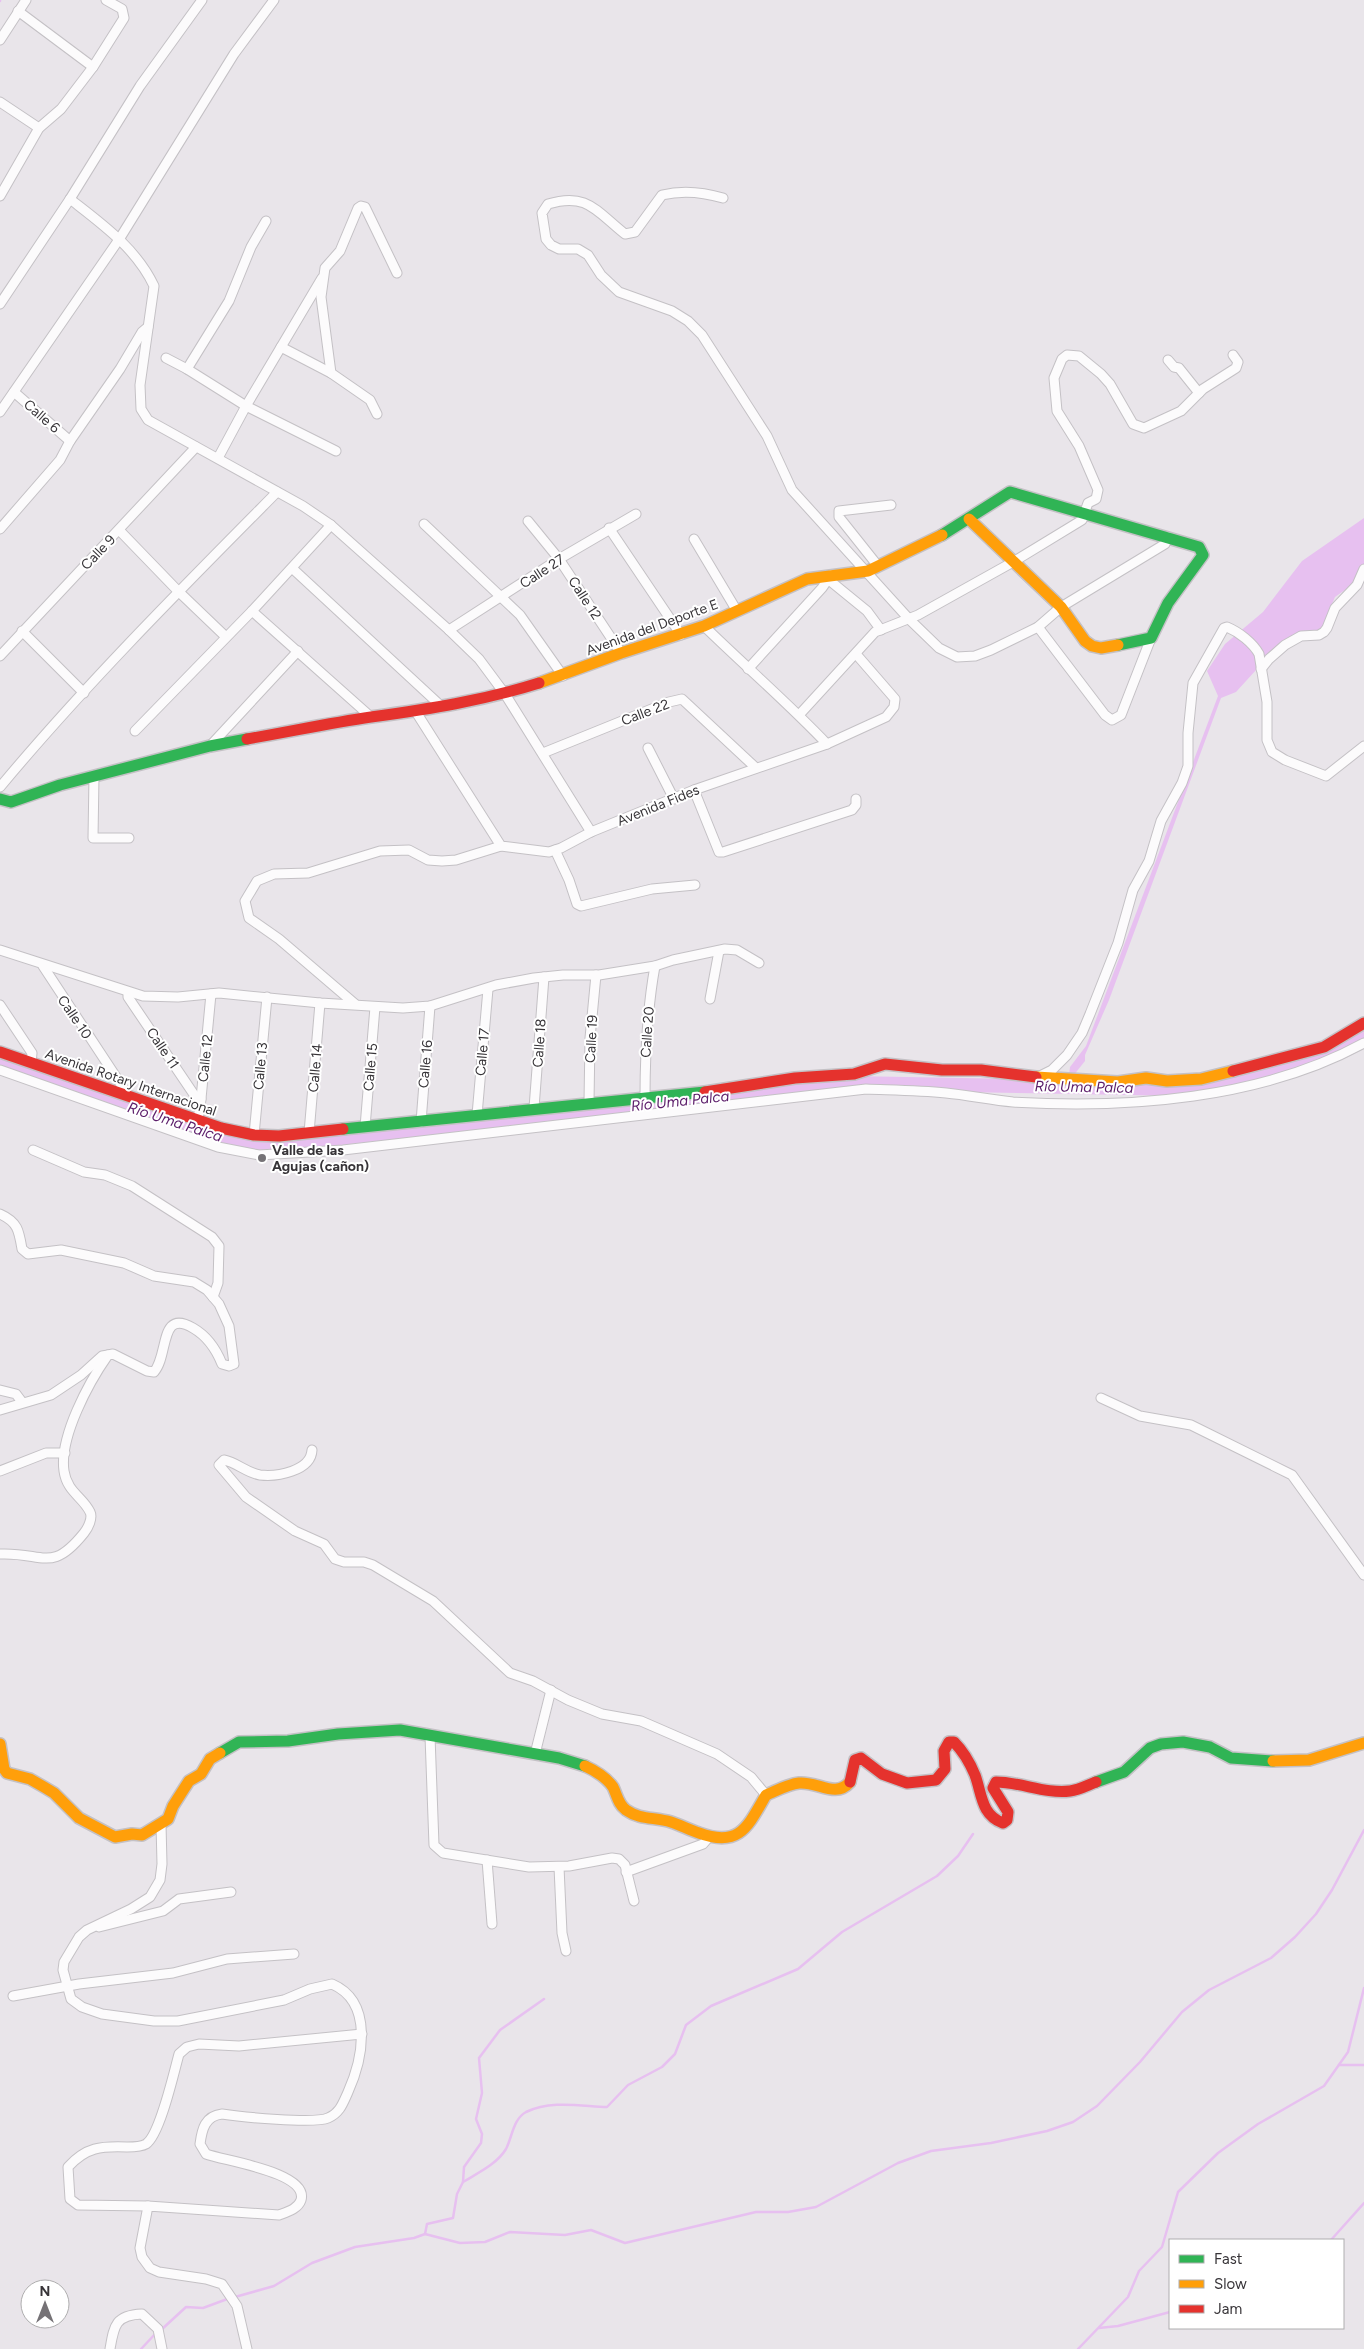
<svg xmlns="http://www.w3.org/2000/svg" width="1364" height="2349" font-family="Figtree,sans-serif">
<rect width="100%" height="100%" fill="#e9e5ea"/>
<polygon fill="#e7c0f0" points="1364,518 1364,564 1356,582 1335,597 1329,611 1326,624 1319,632 1277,647 1236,692 1221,698 1109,1000 1085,1055 1085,1061 1073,1076 1069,1075 1070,1067 1086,1046 1218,696 1207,671 1225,644 1263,612 1302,561"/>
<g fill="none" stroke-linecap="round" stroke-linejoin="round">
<g stroke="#e7c0f0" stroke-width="2.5">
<polyline points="0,1 0,0"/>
<polyline points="1057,1088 1060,1083"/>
<polyline points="1339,2065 1364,2065"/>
<path d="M463,2182C478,2173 497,2164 506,2149C512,2138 513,2119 526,2112C551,2100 580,2106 607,2107L628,2085L662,2067L675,2054L686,2025L711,2006L798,1969L842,1932L937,1876L958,1856L973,1834"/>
<polyline points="425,2234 427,2224 453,2218 457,2194 463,2182 464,2167 481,2143 482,2134 476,2119 482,2093 479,2058 500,2030 544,1999"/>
<polyline points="1331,2240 1364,2203"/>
<polyline points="235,2297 274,2286 312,2263 355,2247 414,2238 425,2234 460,2243 485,2242 510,2232 565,2235 591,2230 625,2243 756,2212 788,2212 816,2207 898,2163 931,2151 991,2143 1047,2131 1073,2122 1097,2106 1140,2062 1182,2012 1209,1990 1271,1958 1295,1937 1316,1914 1332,1890 1364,1830"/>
<polyline points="1099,2328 1118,2326 1170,2312"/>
<polyline points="161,2330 186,2307 203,2308 230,2298"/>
<polyline points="141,2349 156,2333"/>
<polyline points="1078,2349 1128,2297 1139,2271 1162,2247 1178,2192 1218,2153 1258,2124 1324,2086 1348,2052 1364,1988"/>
</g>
<path stroke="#e7c0f0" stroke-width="14" d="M0,1063L216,1137L252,1144L275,1145L851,1083L1183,1089C1238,1083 1318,1064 1364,1033"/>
<defs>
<g id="street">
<polyline points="18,11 93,67"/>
<polyline points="0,40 26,0"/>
<polyline points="0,102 39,128"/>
<polyline points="0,196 39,128 61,109 93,67 124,18 122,9 106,0"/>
<path d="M723,198C703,192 682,190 662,195L635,232L625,234C596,211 587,192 548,204L542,213L546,239L551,245L559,249H578L588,255L601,275L619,292L672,311L688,321L702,335L767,436L792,490L909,619L939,648L957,657L975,656L991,650L1038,627L1061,607L1165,544L1168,537"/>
<path d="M70,199C102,224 136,248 154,286L140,385L141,409L148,420L303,506L331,525L449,630L479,659L505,694L591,832"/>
<polyline points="0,304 70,199 140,86 202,0"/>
<polyline points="281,347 331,373"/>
<polyline points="166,358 187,369 246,406 336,451"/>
<polyline points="1168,360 1174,367 1179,368 1199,393"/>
<polyline points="187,369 229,301 251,247 266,221"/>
<polyline points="14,392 70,441"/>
<polyline points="0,412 120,238 234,54 274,0"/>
<polyline points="377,414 370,400 331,373 321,297 325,268 340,251 358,208 361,206 365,207 397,273"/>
<polyline points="218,458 246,406 322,278"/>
<polyline points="528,521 559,559 621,653"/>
<polyline points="424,524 520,615 563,676"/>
<polyline points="609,528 681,635"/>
<polyline points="0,529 60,460 70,441 120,369 142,332 148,327"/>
<polyline points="119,530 178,591 226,637"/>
<polyline points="694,539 737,611"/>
<polyline points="878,566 839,517 839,511 891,505"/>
<polyline points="293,569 441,706"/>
<polyline points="829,580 867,611 881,630"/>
<polyline points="252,611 371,717"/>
<path d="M704,626C745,666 788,703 827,744"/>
<polyline points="1038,627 1105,715 1112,720 1121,715 1151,638"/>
<polyline points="449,630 559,559 636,514"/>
<polyline points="22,631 84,693"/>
<polyline points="0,656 196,447"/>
<polyline points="748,669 822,588 831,575"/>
<polyline points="1261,669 1269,659 1285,645 1301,636 1319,635 1324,632 1327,628 1335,608 1357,585 1364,569"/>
<polyline points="416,712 501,846 549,852 561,848 591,832 694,790 827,744 886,717 894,707 895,699 856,654"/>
<polyline points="799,715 875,632 918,615 1013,562 1082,520 1088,503 1096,499 1098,490 1079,446 1057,411 1054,378 1062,359 1067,355 1079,356 1101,374 1110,384 1133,424 1144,428 1181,411 1203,389 1236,368 1238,362 1233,355"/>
<polyline points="135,731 252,611 331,525"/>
<polyline points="210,746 298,651"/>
<polyline points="648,748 674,799"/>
<polyline points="543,753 669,702 682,699 756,768"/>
<polyline points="94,776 93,838 129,838"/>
<path d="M0,787C86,684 182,588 277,492"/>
<polyline points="694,790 719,852 723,852 852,810 856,805 856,799"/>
<polyline points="555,850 569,880 577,904 581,906 652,889 695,885"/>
<polyline points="0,950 143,996 178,997 219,993 320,1003 403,1008 430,1006 496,985 534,978 563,975 599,975 655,966 673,960 725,949 737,950 759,963"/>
<polyline points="43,966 122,1086 121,1094"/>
<polyline points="128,993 128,997 197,1099 201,1099"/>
<polyline points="710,999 719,951"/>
<polyline points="355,1004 279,939 249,918 245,901 257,881 274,874 308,873 380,851 409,850 428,860 442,861 456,860 501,846"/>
<polyline points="0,1005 32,1053 31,1063"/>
<path d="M0,1070L218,1147L259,1155L343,1150L866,1089C892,1090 919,1090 946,1093C968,1095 991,1100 1013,1102C1128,1109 1262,1099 1364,1043"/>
<path d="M1040,1076L1052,1070L1067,1055L1082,1033L1090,1014L1118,943L1133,890L1149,861L1161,821L1182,783L1188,766V733L1193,683L1224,628L1227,627C1239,632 1253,643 1259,654L1267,702V740L1272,752L1285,760L1326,776L1364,746"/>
<path d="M645,1098C645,1053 647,1010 655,966"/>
<polyline points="589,1102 590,1038 596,975"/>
<polyline points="534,1108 544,977"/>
<polyline points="477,1115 488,989"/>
<polyline points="197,1121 200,1109 211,994"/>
<polyline points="421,1122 430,1006"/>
<polyline points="365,1127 375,1007"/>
<polyline points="309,1133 320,1003"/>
<polyline points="254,1135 267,997"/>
<polyline points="33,1150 84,1172 105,1175 132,1186 212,1237 219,1246 218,1283 213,1297"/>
<path d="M0,1214C18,1222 19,1231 22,1249L28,1254L61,1250L124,1263L154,1276L194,1282L207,1290L219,1304L229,1326L234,1364L229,1366L222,1364C216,1349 207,1336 193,1328C159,1308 169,1355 154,1372L147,1371L113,1354L108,1355C89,1382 59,1437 64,1471C67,1492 83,1497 90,1512C93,1518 88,1528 84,1533C51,1574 44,1552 0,1554"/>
<polyline points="0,1390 16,1394 22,1402"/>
<polyline points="1101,1398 1140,1416 1191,1425 1292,1475 1364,1575"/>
<polyline points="0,1410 51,1395 81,1375 102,1356 108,1355"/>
<path d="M312,1450C311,1471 277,1477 260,1475C247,1473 236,1462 224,1460L219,1465L246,1497L295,1531L324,1544L335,1559L344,1562H364L373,1565L433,1601L510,1673L533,1681L568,1700L602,1714L641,1721L717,1754L751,1777L766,1795"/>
<polyline points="0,1471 46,1453 65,1453"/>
<polyline points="430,1736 434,1845 443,1853 529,1867 569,1866 612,1858 619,1859 625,1865 634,1901"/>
<polyline points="535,1754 551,1690"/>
<path d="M161,1824L162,1864L160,1880L150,1897L131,1909L87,1930L79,1937L64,1962L63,1970L71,1999L82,2007L102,2014L154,2021H178L284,2000L310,1989L332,1984C374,2002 363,2059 348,2092C343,2103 340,2113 328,2118C314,2124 241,2117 222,2114C205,2116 202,2129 200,2144L206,2154C224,2161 309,2172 301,2200C298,2209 287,2212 279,2215L148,2206L140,2248L142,2257L150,2268L159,2272L206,2279L222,2284L237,2306L247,2349"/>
<polyline points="487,1860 492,1924"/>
<polyline points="559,1867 562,1933 566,1951"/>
<polyline points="626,1872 703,1844 709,1837"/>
<polyline points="99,1927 163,1911 179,1899 231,1892"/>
<polyline points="13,1996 79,1984 173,1973 227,1959 294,1954"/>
<path d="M148,2206L78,2205L70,2199L68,2167C86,2147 101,2146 127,2147C133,2147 141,2147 146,2144C160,2135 174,2072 179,2054L187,2047L199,2044L239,2046L362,2034"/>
<path d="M110,2349C114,2326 115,2315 142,2314L158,2329L162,2349"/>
</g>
<g id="fast">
<polyline points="942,535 1010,492 1199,547 1203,555 1168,603 1151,638 1118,645"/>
<polyline points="0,799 11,802 60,785 210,746 247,739"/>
<polyline points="343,1129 705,1092"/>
<polyline points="220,1753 239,1742 288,1741 338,1734 400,1730 559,1758 585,1766"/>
<polyline points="1096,1782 1124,1772 1150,1748 1161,1744 1183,1742 1210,1747 1231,1758 1273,1761"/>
</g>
<g id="slow">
<polyline points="969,519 1061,607 1085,641 1092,646 1101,648 1118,645"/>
<polyline points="539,683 621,653 704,626 807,579 868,571 942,535"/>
<polyline points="1036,1077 1118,1082 1146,1078 1167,1081 1201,1079 1233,1071"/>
<polyline points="0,1744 4,1769 7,1773 30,1779 44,1787 54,1793 79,1818 115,1837 132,1834 142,1835 168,1819 173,1806 189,1781 201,1774 210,1759 220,1753"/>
<polyline points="1273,1761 1309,1760 1364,1743"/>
<path d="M585,1766C596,1771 606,1777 613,1787C617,1795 618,1804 626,1810C640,1820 655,1817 671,1822C680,1825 690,1830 699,1833C740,1848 748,1826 766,1795C776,1791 788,1784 799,1783C818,1781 835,1799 850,1782"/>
</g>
<g id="jam">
<path d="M247,739C288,732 330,723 371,717C429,709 482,701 539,683"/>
<polyline points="0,1052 221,1128 254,1135 279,1136 343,1129"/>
<polyline points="1233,1071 1324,1047 1364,1023"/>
<polyline points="705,1092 795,1078 854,1074 885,1064 942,1070 981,1070 1036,1077"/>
<path d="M850,1782L855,1760L861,1758L882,1774L907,1783L936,1780L945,1769L944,1751L949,1742H954C963,1751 970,1763 975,1775C982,1794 981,1815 1003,1823L1007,1820L1008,1812L993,1788L996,1782C1021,1782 1045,1794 1070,1791C1079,1790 1088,1785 1096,1782"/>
</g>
</defs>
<use href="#street" stroke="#c4c1c5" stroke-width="11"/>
<use href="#fast" stroke="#c4c1c5" stroke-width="14"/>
<use href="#slow" stroke="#c4c1c5" stroke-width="14"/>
<use href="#jam" stroke="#c4c1c5" stroke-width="14"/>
<use href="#street" stroke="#fcfbfc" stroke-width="9"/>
<use href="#fast" stroke="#30b455" stroke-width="11"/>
<use href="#slow" stroke="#ff9f0a" stroke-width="11"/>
<use href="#jam" stroke="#e5322d" stroke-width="11"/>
</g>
<circle fill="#757276" stroke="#fff" stroke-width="2" cx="262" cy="1158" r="5"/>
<g text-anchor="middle" stroke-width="4" stroke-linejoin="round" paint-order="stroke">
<g font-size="14" fill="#373438" stroke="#fff">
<text transform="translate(42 416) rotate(41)" y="5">Calle 6</text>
<text transform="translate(98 552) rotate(-46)" y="5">Calle 9</text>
<text transform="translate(542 571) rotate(-33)" y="5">Calle 27</text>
<text transform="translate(585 598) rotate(57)" y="5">Calle 12</text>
<text transform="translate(652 627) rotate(-20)" y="5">Avenida del Deporte E</text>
<text transform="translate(645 712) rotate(-21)" y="5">Calle 22</text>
<text transform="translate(658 805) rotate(-22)" y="5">Avenida Fides</text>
<text transform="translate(75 1017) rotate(56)" y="5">Calle 10</text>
<text transform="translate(647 1032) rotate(-86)" y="5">Calle 20</text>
<text transform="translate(591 1039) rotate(-87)" y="5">Calle 19</text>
<text transform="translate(539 1043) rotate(-86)" y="5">Calle 18</text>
<text transform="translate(163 1048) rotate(56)" y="5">Calle 11</text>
<text transform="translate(482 1052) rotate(-85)" y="5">Calle 17</text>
<text transform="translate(205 1058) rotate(-84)" y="5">Calle 12</text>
<text transform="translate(425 1064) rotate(-85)" y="5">Calle 16</text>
<text transform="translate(260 1066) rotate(-85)" y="5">Calle 13</text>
<text transform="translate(370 1067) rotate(-85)" y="5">Calle 15</text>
<text transform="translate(315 1068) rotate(-85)" y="5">Calle 14</text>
<text transform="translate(131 1082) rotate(19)" y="5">Avenida Rotary Internacional</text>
</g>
<g font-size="14" font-weight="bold" fill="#373438" stroke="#fff" text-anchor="start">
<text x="272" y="1155">Valle de las<tspan x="272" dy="16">Agujas (cañon)</tspan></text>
</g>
<g font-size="15" font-style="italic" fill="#5b1c69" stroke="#fff">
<text transform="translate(1084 1087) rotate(1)" y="5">Río Uma Palca</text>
<text transform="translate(680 1101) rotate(-6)" y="5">Río Uma Palca</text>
<text transform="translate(175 1122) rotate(18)" y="5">Río Uma Palca</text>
</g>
</g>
<rect x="1169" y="2239" width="175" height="90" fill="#ffffff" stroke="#afaeaf"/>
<rect x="1179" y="2255" width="25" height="8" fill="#30b455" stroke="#afaeaf"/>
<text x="1214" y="2264" font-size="15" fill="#373438">Fast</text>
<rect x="1179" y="2280" width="25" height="8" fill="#ff9f0a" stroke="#afaeaf"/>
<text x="1214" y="2289" font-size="15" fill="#373438">Slow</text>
<rect x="1179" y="2305" width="25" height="8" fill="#e5322d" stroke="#afaeaf"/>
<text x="1214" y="2314" font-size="15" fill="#373438">Jam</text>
<g transform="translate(45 2304)"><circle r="24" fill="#ffffff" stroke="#afaeaf"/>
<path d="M0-4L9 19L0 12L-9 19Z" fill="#757276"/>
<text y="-8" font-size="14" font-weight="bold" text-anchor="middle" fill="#373438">N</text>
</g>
</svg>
